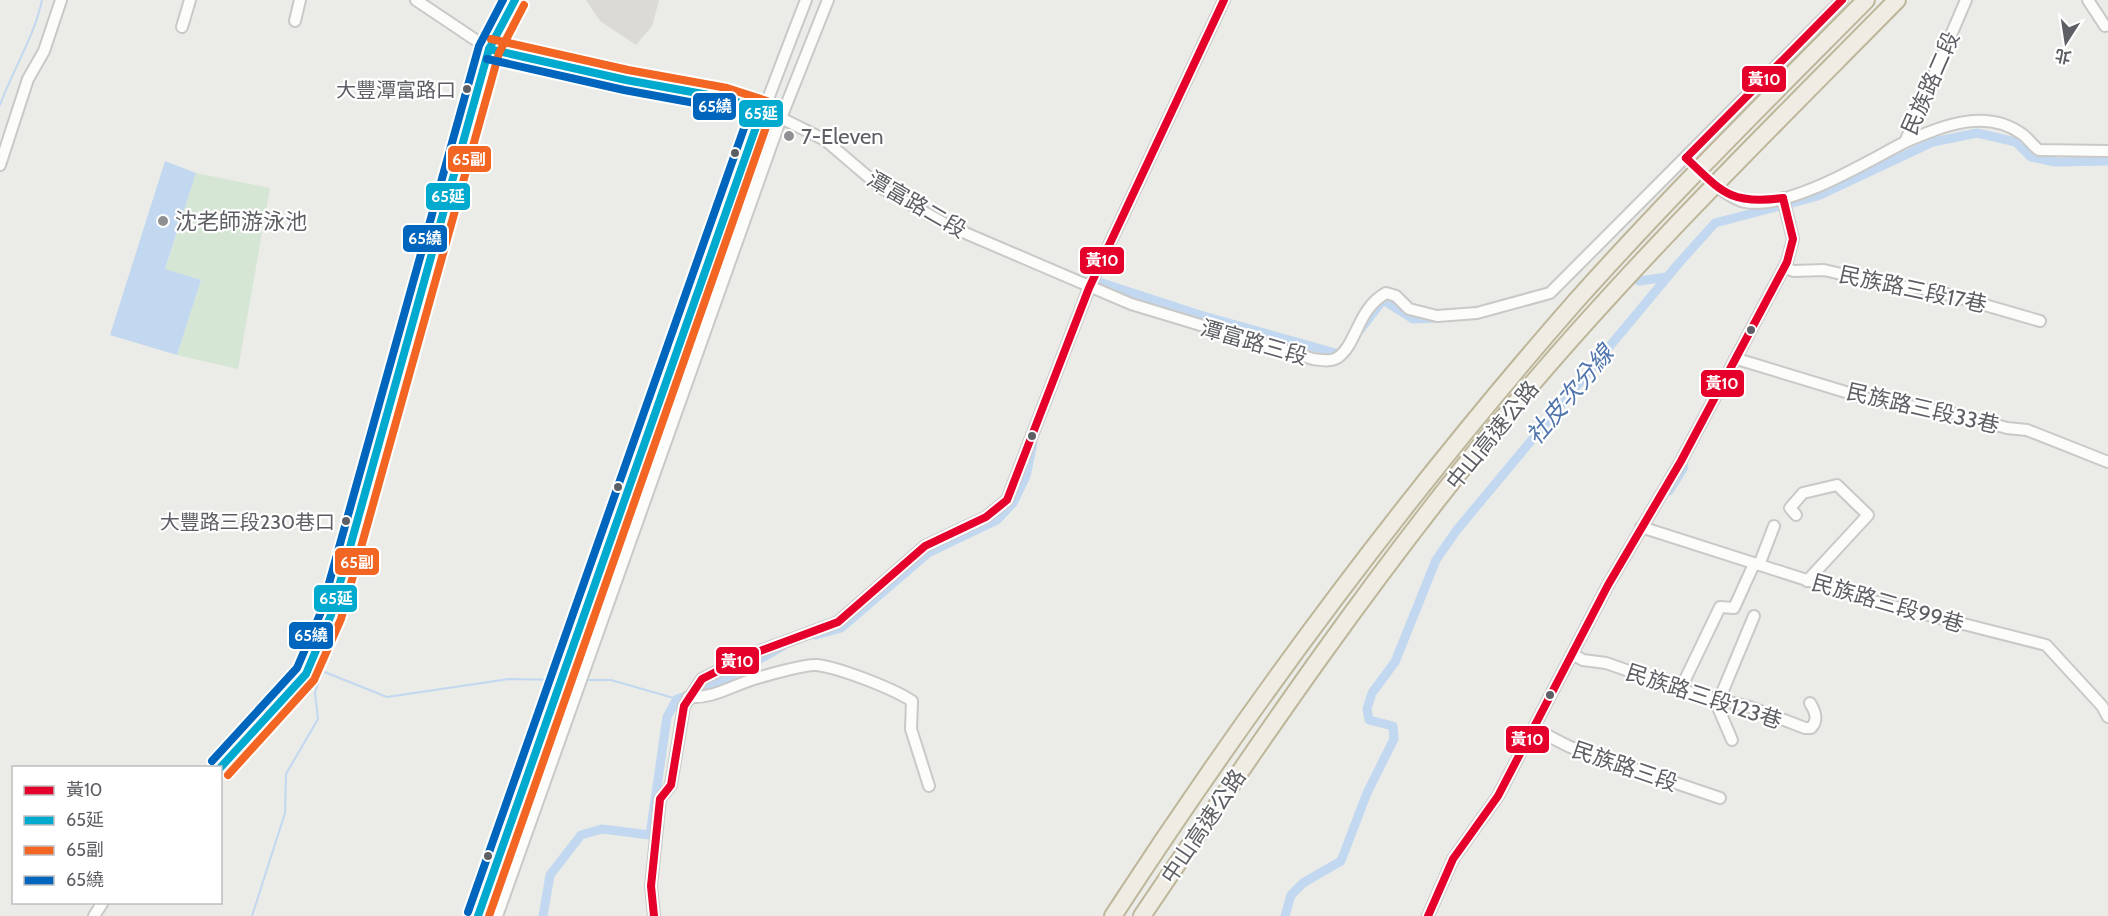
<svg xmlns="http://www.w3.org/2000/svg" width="2108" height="916" font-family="Cabin,'Noto Sans TC',sans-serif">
<rect width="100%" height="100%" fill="#ebebe7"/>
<polygon fill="#dbdad7" points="586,0 659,0 652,26 636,45 600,21"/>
<polygon fill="#d6e6d5" points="196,173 270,188 238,369 177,355 201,280 165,270"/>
<polygon fill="#c1d8f0" points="165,161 196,173 165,269 201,280 177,355 110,335"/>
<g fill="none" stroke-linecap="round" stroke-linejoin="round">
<g stroke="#c1d8f0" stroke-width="2">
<path d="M0,105C13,69 34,38 42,0"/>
<polyline points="565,680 577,680"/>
<polyline points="586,680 611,680 677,699"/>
<polyline points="252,916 285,813 286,774 318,719 315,693 322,671 387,697 509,679 559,680"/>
</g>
<g stroke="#c1d8f0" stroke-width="9">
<polyline points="1639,281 1667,277"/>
<polyline points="1091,284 1093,280 1200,315 1339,354 1343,350"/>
<polyline points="1360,330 1383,300 1413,319 1436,318"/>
<polyline points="1669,491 1684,467"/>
<polyline points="816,635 841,628 928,553 997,520 1013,503 1026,476 1033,443"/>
<polyline points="543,916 550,875 581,835 602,829 650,835 667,717 677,699 705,690 783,646"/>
<polyline points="1285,916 1291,895 1303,883 1341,861 1367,793 1394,739 1393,726 1369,720 1367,709 1372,693 1395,662 1436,560 1456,531 1679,263 1715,223 1818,196 1933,142 1977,133 2016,142 2031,157 2055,162 2108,161"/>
</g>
<polyline stroke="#c8c8c6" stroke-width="10" stroke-dasharray="10 5" stroke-linecap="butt" points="1686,158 1719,188"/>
<defs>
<g id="minor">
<path d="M416,0L489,49L626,80L725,98L781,118L825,140L880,187L949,226L1131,304L1313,359C1321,360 1330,362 1337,358C1357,345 1357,309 1386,293L1396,296L1409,309L1437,316L1477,313L1550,293L1842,0"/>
<polyline points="2088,0 2105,26"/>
<polyline points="295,21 300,0"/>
<polyline points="182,27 190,0"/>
<path d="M1905,142C1941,127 1985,107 2022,134C2028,138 2032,145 2039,150L2108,151"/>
<polyline points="0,165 28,79 44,51 61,0"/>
<path d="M1720,189C1728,194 1735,200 1745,202C1789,210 1866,162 1905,142L1966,0"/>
<polyline points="1784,268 1794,271 1824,270 1888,285 1933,290 2040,321"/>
<polyline points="1737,359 1872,400 1952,413 2007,428 2027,430 2108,462"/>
<polyline points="1796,515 1790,508 1803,493 1837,485 1868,515 1807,581"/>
<polyline points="1641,527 1869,600 2046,645 2102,706 2108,717"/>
<polyline points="1759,565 1774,526"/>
<path d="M1572,654L1583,660L1606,663L1692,693L1750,707L1805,728H1811C1819,720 1815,711 1810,703"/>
<polyline points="1681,688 1720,607 1734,608 1754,564"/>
<path d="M688,697C713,699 731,686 754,679C767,675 806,664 817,665C840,668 892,688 912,701L911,729L929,786"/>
<polyline points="1714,698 1732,740"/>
<polyline points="1719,700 1754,616"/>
<polyline points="1533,728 1570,747 1720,798"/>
<polyline points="220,768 306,674 331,615 489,49 515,0"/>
<polyline points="94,916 103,902"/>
<path d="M478,916C588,611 688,302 806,0"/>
<polyline points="497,916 781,118 828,0"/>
<polyline points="654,916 651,886 660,799 671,785 684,706 702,679 749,655 838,622 925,546 986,517 1007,500 1089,288 1224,0"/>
<polyline points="1428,916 1453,859 1498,796 1608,585 1681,461 1787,262 1793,239 1783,198"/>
</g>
<g id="highway">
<path d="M1113,916C1253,701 1407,494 1576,301C1669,197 1768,99 1866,0"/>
<path d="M1142,916C1260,741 1379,566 1515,404C1634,262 1767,132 1897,0"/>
</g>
</defs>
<use href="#minor" stroke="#c9c9c8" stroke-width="14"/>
<use href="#highway" stroke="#beb699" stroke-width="20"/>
<use href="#minor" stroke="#fcfcfb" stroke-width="10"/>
<use href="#highway" stroke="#eeece3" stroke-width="16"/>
<defs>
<g id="bus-1">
<polyline points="1686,158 1842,0"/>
<path d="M1686,158C1722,192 1730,205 1783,198"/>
<polyline points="654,916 651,886 660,799 671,785 684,706 702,679 749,655 838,622 925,546 986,517 1007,500 1089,288 1224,0"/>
<polyline points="1428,916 1453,859 1498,796 1608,585 1681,461 1787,262 1793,239 1783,198"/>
</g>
<g id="bus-2">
<polyline points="220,768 306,674 331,615 489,49 515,0"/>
<polyline points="478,916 762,110 725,98 626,80 489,49"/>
</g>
<g id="bus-3">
<polyline points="228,775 314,680 341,619 499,53 524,5"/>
<polyline points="489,916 772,110 767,101 727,88 628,70 491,39"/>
</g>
<g id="bus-4">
<polyline points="212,761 297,668 321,612 479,46 503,0"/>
<polyline points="468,912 748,117 722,108 624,90 487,59"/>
</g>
</defs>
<use href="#bus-1" stroke="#fff" stroke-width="12"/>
<use href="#bus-2" stroke="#fff" stroke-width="12"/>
<use href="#bus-3" stroke="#fff" stroke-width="12"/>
<use href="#bus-4" stroke="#fff" stroke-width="12"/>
<use href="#bus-1" stroke="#e4002b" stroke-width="8"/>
<use href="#bus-2" stroke="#00a9ce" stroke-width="8"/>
<use href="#bus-3" stroke="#f26522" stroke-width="8"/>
<use href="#bus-4" stroke="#0065bd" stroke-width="8"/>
</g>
<g fill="#5d5f64" stroke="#fff" stroke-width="2">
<circle cx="467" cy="89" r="5"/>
<circle cx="735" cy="153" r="5"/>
<circle cx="1751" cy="330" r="5"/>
<circle cx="1032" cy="436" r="5"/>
<circle cx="618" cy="487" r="5"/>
<circle cx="346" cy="521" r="5"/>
<circle cx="1550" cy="695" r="5"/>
<circle cx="488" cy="856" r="5"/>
</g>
<g fill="#8f9092" stroke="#fff" stroke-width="2">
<circle cx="789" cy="136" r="6"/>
<circle cx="163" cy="221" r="6"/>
</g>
<g text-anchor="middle" stroke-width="4.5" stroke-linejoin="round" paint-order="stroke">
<g font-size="20" fill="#5d5f64" stroke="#fff" text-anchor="end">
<text x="456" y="97">大豐潭富路口</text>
<text x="335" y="529">大豐路三段230巷口</text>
</g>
<g font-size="22" fill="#5d5f64" stroke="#fff">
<text transform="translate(1930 83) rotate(-66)" y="8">民族路二段</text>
<text transform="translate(917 204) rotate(30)" y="8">潭富路二段</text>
<text transform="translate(1913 289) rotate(12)" y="8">民族路三段17巷</text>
<text transform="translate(1254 342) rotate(16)" y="8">潭富路三段</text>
<text transform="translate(1923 408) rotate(13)" y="8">民族路三段33巷</text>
<text transform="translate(1492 435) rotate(-51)" y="8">中山高速公路</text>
<text transform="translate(1888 603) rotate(16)" y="8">民族路三段99巷</text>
<text transform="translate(1704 696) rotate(18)" y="8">民族路三段123巷</text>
<text transform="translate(1625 766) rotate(19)" y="8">民族路三段</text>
<text transform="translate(1203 826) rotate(-56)" y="8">中山高速公路</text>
</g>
<g font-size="22" fill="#5d5f64" stroke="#fff" text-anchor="start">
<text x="801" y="144">7-Eleven</text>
<text x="175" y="229">沈老師游泳池</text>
</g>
<g font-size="24" font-style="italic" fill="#5176ad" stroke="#fff">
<text transform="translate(1570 395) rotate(-50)" y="8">社皮次分線</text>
</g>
</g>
<g stroke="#fff" stroke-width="2">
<rect x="1741" y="65" width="46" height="28" rx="6" fill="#e4002b"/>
<rect x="692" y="92" width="45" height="29" rx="6" fill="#0065bd"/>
<rect x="738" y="99" width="46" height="29" rx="6" fill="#00a9ce"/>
<rect x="447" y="145" width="45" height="28" rx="6" fill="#f26522"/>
<rect x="425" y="182" width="46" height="29" rx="6" fill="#00a9ce"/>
<rect x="402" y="224" width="46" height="29" rx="6" fill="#0065bd"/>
<rect x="1079" y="246" width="46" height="29" rx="6" fill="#e4002b"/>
<rect x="1700" y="369" width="45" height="29" rx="6" fill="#e4002b"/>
<rect x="334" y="547" width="46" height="29" rx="6" fill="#f26522"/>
<rect x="313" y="584" width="45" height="29" rx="6" fill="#00a9ce"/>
<rect x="288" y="621" width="46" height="29" rx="6" fill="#0065bd"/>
<rect x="715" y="646" width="45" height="29" rx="6" fill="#e4002b"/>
<rect x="1505" y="725" width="45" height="29" rx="6" fill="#e4002b"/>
</g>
<g font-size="16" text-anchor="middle" font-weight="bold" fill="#fff">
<text x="1764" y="85">黃10</text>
<text x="715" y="112">65繞</text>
<text x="761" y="119">65延</text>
<text x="469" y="165">65副</text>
<text x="448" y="202">65延</text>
<text x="425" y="244">65繞</text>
<text x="1102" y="266">黃10</text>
<text x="1722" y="389">黃10</text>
<text x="357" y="568">65副</text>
<text x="336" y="604">65延</text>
<text x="311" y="641">65繞</text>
<text x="737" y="667">黃10</text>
<text x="1527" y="745">黃10</text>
</g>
<rect x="12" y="766" width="210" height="138" fill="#ffffff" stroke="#bebfc1" stroke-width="1.5"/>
<rect x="24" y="786" width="30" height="9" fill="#e4002b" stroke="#bebfc1" stroke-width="1.5"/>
<text x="66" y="796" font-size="18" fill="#5d5f64">黃10</text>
<rect x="24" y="816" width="30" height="9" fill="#00a9ce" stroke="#bebfc1" stroke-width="1.5"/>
<text x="66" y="826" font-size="18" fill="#5d5f64">65延</text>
<rect x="24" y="846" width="30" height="9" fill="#f26522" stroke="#bebfc1" stroke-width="1.5"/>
<text x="66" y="856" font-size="18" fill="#5d5f64">65副</text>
<rect x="24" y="876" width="30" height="9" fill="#0065bd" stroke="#bebfc1" stroke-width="1.5"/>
<text x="66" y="886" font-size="18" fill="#5d5f64">65繞</text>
<g transform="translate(2066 42) rotate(192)" stroke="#ffffff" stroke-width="4.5" paint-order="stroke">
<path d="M0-4.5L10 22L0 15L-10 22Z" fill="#5d5f64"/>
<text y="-9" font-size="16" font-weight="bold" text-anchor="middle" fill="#5d5f64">北</text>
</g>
</svg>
